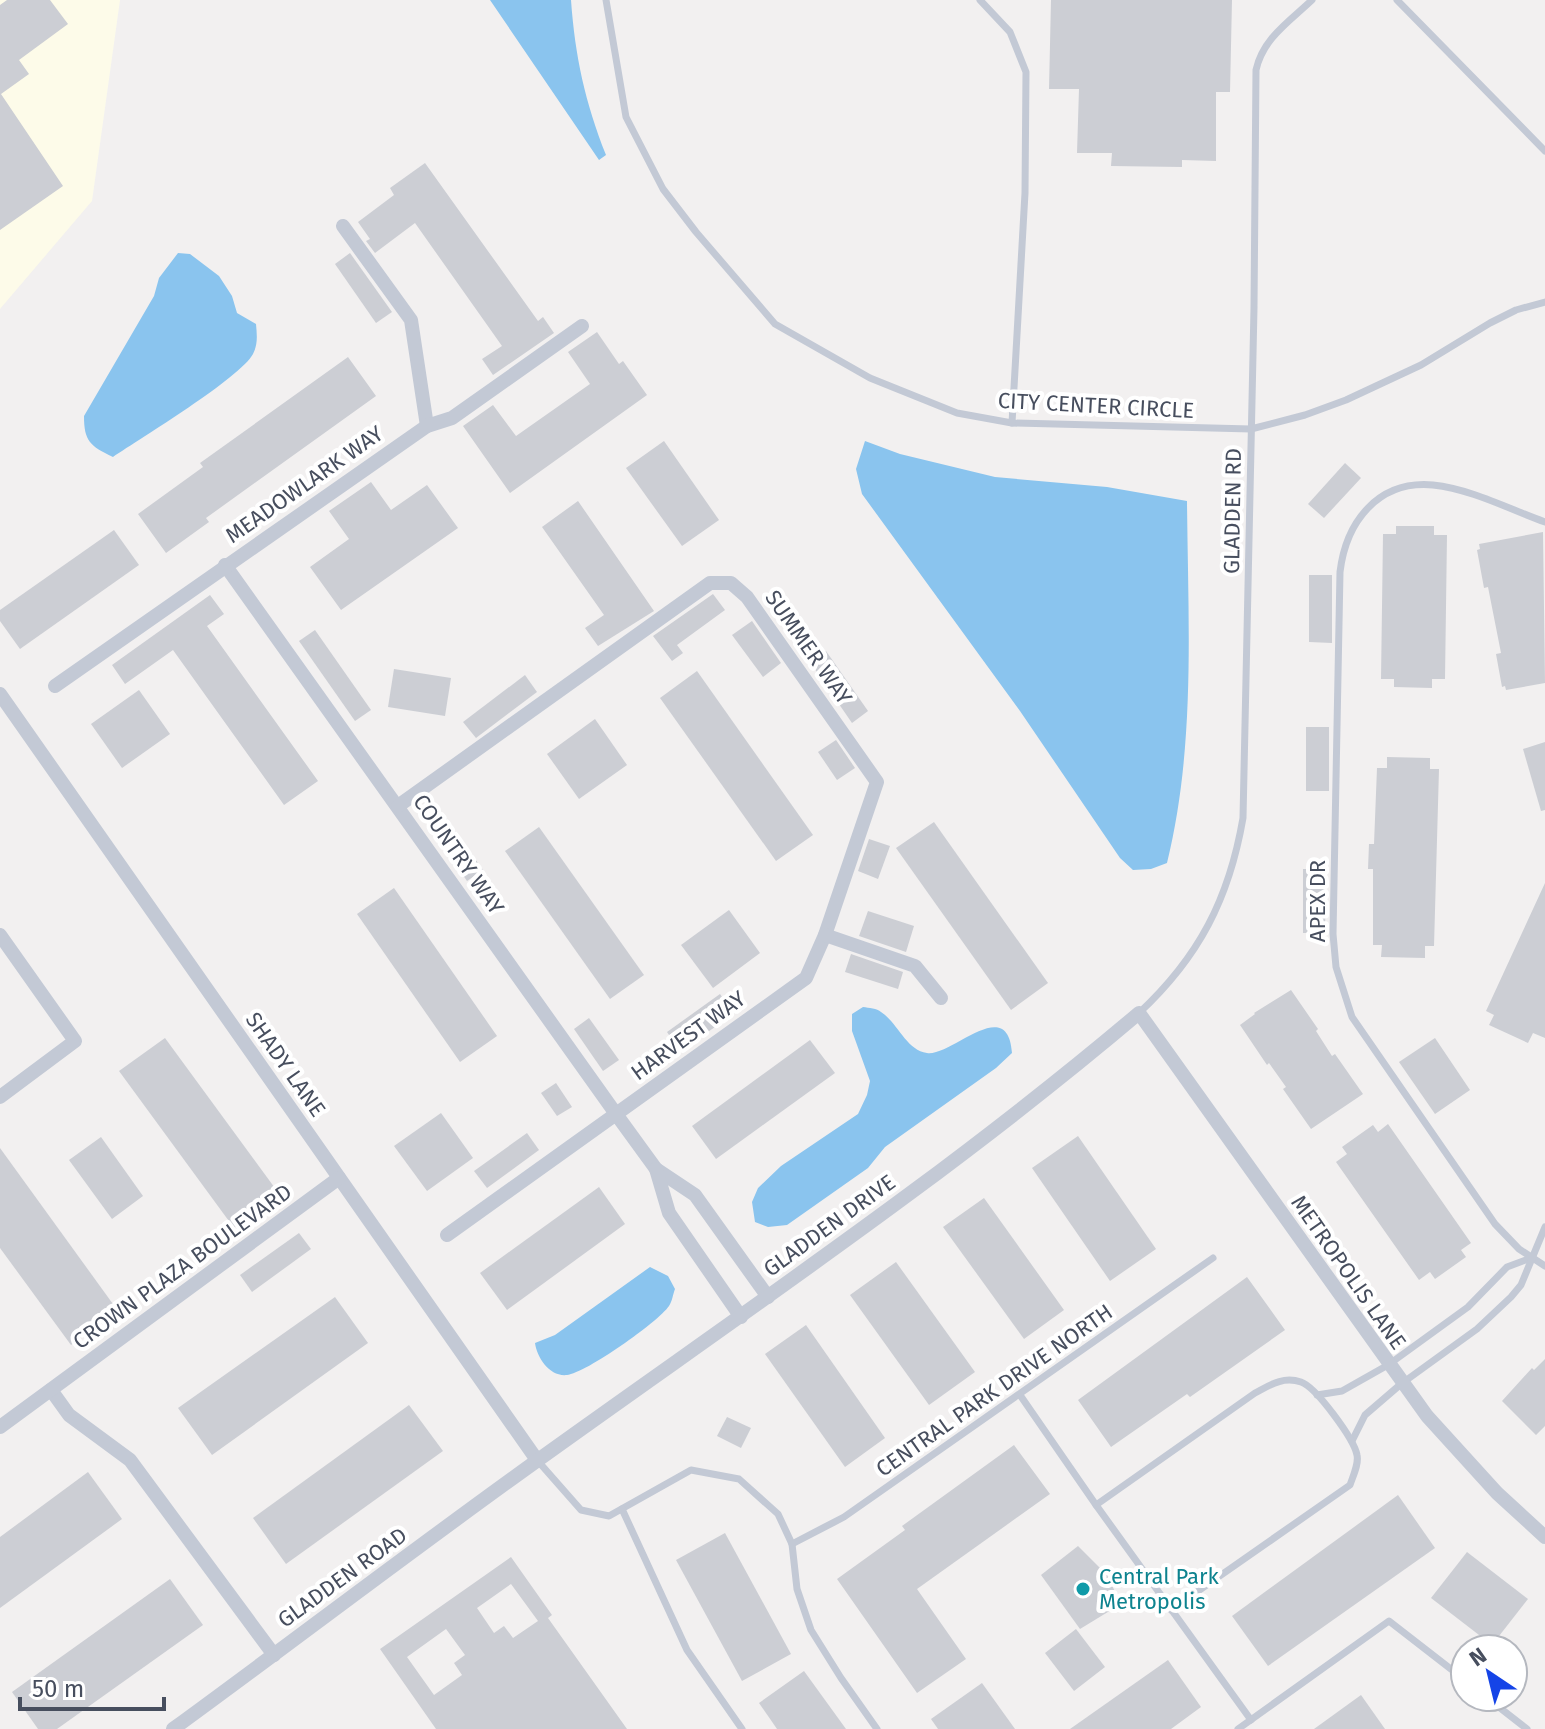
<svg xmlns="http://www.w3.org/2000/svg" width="1545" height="1729" font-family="'Fira Sans',sans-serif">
<rect width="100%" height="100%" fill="#f2f0f0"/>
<polygon fill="#fdfbe9" points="0,0 120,0 92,201 0,309"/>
<g fill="#8ac4ee">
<path d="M490,0H571C575,56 585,102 606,155L599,160Z"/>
<path d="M178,253L190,254L219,276L232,296L237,313L256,324C257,335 258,344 253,354C240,378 141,438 113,457C90,446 84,441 84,416L154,296L159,278Z"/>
<path d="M865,441L900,454L995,477L1107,487L1187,501C1188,622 1196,745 1167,863L1151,869L1133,870L1120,858L1020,711L862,494L856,469Z"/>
<path d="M863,1007C869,1008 877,1008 881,1012C898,1023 906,1050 927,1053C951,1057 1008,993 1012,1053L996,1068L885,1147L868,1168L787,1225L768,1227L755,1222L752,1202L758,1188L781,1166L858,1114L867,1095L870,1081L852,1031V1014Z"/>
<path d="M650,1267L668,1276L675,1289C673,1294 672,1302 669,1306C658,1322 586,1373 567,1375C550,1377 537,1358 535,1343L555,1335Z"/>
</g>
<g fill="#ccced4" fill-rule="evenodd">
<polygon points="7,0 50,0 68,24 19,60 29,74 1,94 63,186 0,230 0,5"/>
<polygon points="1051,0 1232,0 1230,92 1216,92 1216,161 1182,160 1182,167 1111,166 1112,153 1077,153 1079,89 1049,89"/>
<polygon points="425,163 538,321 543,317 554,333 493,375 482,359 502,346 415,223 375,253 366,241 370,239 358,222 394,195 390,188"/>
<polygon points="350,253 392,312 376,323 335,264"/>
<polygon points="597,332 619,364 623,361 647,395 510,493 463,426 493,405 516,436 590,384 568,352"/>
<polygon points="348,357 376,396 206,518 209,522 166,553 138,514 203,467 200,463"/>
<polygon points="664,441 719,520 682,546 626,468"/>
<polygon points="1345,463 1361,478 1324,518 1308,504"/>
<polygon points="371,482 391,510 427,485 458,528 341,610 310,567 349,539 329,511"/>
<polygon points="578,501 654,611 598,646 585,628 604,615 542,527"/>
<polygon points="1396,526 1434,526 1434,535 1447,535 1445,679 1432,679 1432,688 1394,687 1394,679 1381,679 1383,534 1396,534"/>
<polygon points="114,530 139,565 20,649 0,621 0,610"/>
<polygon points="1543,532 1545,683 1506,690 1505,686 1502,687 1496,654 1501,653 1488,587 1484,588 1477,550 1480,549 1479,544"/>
<polygon points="1309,575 1332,575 1332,643 1309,642"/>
<polygon points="713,594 725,610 677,645 683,653 672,661 653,636"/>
<polygon points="210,595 224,614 207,626 318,781 284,805 173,650 125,684 112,665"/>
<polygon points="752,621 781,663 763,677 732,635"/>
<polygon points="315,630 371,710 355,721 299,641"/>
<polygon points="826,651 868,711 852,723 810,662"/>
<polygon points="394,669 451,678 445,716 388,707"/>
<polygon points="697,671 813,835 776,861 660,698"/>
<polygon points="525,675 537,692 476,738 463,722"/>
<polygon points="139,690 170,734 122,768 91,724"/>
<polygon points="595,719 627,765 579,799 547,754"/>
<rect x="1306" y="727" width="23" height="64"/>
<polygon points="836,740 855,768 837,780 818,752"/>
<polygon points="1545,742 1545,810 1541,811 1523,749"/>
<polygon points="1387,757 1430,758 1430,769 1439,769 1434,946 1425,946 1425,958 1381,957 1382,945 1373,945 1373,869 1368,869 1369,844 1374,844 1377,768 1387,768"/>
<polygon points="445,817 483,870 467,881 430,828"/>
<polygon points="934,822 1048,983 1011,1010 896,848"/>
<polygon points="539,827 644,975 610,999 505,851"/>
<polygon points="869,839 890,846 878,879 858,871"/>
<polygon points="1303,869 1326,869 1325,933 1303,933"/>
<polygon points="1545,883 1545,1038 1533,1033 1528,1043 1489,1025 1494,1015 1486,1011"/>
<polygon points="394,888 497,1036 460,1062 357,914"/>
<polygon points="729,910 760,953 713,988 681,945"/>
<polygon points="868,911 914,926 906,952 859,936"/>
<polygon points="851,954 903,972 898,989 845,972"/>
<polygon points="1291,990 1318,1029 1316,1031 1332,1056 1335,1054 1363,1094 1311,1129 1283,1089 1286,1087 1269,1063 1267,1065 1240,1025 1255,1014 1254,1013"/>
<polygon points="720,994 734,1014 680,1051 667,1032"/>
<polygon points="589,1018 619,1060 603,1071 574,1029"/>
<polygon points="165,1038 280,1195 234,1228 119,1071"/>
<polygon points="1435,1038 1470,1090 1435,1114 1399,1062"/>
<polygon points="810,1040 835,1073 716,1159 692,1126"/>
<polygon points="556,1083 572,1107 557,1116 541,1093"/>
<polygon points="441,1113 473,1158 427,1191 394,1146"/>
<polygon points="1388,1124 1471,1243 1461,1250 1466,1257 1435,1279 1430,1272 1419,1280 1336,1162 1347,1154 1342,1147 1373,1125 1378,1132"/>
<polygon points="527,1133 539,1150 487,1188 474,1171"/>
<polygon points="1078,1136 1156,1249 1110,1281 1032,1168"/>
<polygon points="101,1137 143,1196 112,1219 69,1160"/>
<polygon points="0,1148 118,1311 71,1345 0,1248"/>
<polygon points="599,1187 625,1224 507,1310 480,1273"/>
<polygon points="984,1198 1064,1310 1024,1339 943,1227"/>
<polygon points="299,1233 311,1249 252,1292 240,1275"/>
<polygon points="896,1262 975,1372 929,1405 850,1295"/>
<polygon points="1247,1277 1285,1330 1190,1397 1187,1394 1111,1447 1078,1400"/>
<polygon points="335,1297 368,1343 212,1455 178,1408"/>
<polygon points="806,1325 885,1438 845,1467 765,1354"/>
<polygon points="1545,1359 1545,1426 1536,1435 1502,1401 1532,1368 1534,1370"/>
<polygon points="409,1405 443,1451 286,1564 253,1518"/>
<polygon points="727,1417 751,1428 741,1448 717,1436"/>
<polygon points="1014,1445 1050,1494 917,1589 966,1659 917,1693 837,1579 905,1530 902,1526"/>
<polygon points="88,1472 122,1519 0,1608 0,1537"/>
<polygon points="1398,1495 1435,1548 1268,1666 1232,1616"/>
<polygon points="725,1533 791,1654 742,1681 676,1560"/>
<polygon points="1078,1546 1107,1575 1121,1604 1080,1629 1041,1575"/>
<polygon points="1467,1552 1528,1599 1492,1645 1431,1598"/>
<path d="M511,1557L552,1615L548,1618L627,1729H436L380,1649ZM511,1584L538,1621L513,1638L504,1626L494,1633L477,1608ZM446,1629L465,1655L454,1663L462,1675L434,1695L407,1657Z"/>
<polygon points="170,1579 203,1625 57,1729 38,1729 12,1692"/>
<polygon points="1076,1629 1105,1667 1074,1691 1045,1653"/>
<polygon points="1168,1660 1201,1707 1171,1729 1070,1729"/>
<polygon points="804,1671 846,1729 777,1729 759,1703"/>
<polygon points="982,1683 1015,1729 938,1729 931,1719"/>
<polygon points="1361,1695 1385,1729 1314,1729"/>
</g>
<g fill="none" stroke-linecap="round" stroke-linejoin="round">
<g stroke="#c3c9d5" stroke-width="7">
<polyline points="606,0 626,117 663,189 696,232 775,324 870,378 957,413 1012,423 1251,429 1305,415 1346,400 1421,365 1490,323 1516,310 1545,302"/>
<polyline points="980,0 1010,32 1026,72 1025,193 1012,423"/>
<polyline points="1397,0 1545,151"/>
<path d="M1545,522C1509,509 1471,489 1433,485C1378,480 1346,522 1340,572L1333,934L1336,967L1352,1017L1495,1224L1519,1249L1545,1266"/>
<path d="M1139,1013C1199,957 1229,899 1243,818L1254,308L1256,70C1263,38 1290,21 1312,0"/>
<polyline points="1020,1395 1096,1505 1251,1720"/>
<polyline points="1317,1395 1342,1391 1388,1365 1468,1307 1507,1267 1531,1258"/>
<polyline points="1352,1441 1365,1415 1401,1384 1477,1329 1511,1297 1521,1285 1545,1227"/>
<polyline points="537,1460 581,1510 609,1516 691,1470 739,1479 778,1514 792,1544 797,1589 811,1630 841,1678 877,1729"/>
<path d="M1096,1505L1255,1393C1270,1385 1283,1376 1301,1382C1316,1387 1354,1439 1357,1455C1359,1464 1353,1476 1350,1485L1171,1610"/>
<polyline points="622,1509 687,1650 742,1729"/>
<polyline points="792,1544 844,1517 1213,1258"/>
<polyline points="1486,1697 1527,1729"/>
<polyline points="1238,1729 1389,1621 1465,1680"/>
</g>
<g stroke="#c3c9d5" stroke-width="14">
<polyline points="343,226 411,320 427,426"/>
<polyline points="225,565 616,1114 656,1169 695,1195 768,1297"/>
<polyline points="55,686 427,426 452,418 582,326"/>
<polyline points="0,694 537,1460"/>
<polyline points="398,806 710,583 731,583 747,597 877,782 825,935 806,978 447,1235"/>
<polyline points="0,935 75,1041 0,1097"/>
<polyline points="825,935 915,966 941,998"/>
<polyline points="656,1169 669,1213 741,1317"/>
<polyline points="51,1390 69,1415 130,1460 274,1655"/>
<polyline points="0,1427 339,1178"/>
<path d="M173,1729C295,1640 415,1548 538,1460C741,1314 948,1175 1139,1013L1427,1416L1497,1493L1545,1537"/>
</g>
</g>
<circle fill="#0f9aa8" stroke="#fff" stroke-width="3" cx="1083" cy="1589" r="8"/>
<g text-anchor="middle" stroke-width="8" stroke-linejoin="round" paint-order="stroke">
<g font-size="22" fill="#474e5e" stroke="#fff">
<text transform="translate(1096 405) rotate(3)" y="8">CITY CENTER CIRCLE</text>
<text transform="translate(304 484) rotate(-35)" y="8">MEADOWLARK WAY</text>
<text transform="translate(1232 511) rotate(-89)" y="8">GLADDEN RD</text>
<text transform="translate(809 647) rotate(55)" y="8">SUMMER WAY</text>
<text transform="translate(459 854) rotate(55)" y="8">COUNTRY WAY</text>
<text transform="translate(1317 901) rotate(-90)" y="8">APEX DR</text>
<text transform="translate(688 1035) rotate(-36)" y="8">HARVEST WAY</text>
<text transform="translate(286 1064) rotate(55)" y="8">SHADY LANE</text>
<text transform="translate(829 1225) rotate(-36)" y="8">GLADDEN DRIVE</text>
<text transform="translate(182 1266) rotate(-36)" y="8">CROWN PLAZA BOULEVARD</text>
<text transform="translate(1349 1272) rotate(55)" y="8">METROPOLIS LANE</text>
<text transform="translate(994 1390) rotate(-35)" y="8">CENTRAL PARK DRIVE NORTH</text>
<text transform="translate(342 1577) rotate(-36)" y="8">GLADDEN ROAD</text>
</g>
<g font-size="22" fill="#0d838f" stroke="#fff" text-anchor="start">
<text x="1099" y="1584">Central Park<tspan x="1099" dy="25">Metropolis</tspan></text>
</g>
</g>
<g transform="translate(1489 1673) rotate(325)"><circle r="38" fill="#ffffff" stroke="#b5b8bf" stroke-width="2"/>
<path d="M0-6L14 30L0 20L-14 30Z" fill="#1544e7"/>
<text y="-12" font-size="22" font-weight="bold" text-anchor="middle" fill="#474e5e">N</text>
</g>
<path d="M20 1697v12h144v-12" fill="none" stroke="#474e5e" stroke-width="4"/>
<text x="32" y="1697" font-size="24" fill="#474e5e" stroke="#ffffff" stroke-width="6" paint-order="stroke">50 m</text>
</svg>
